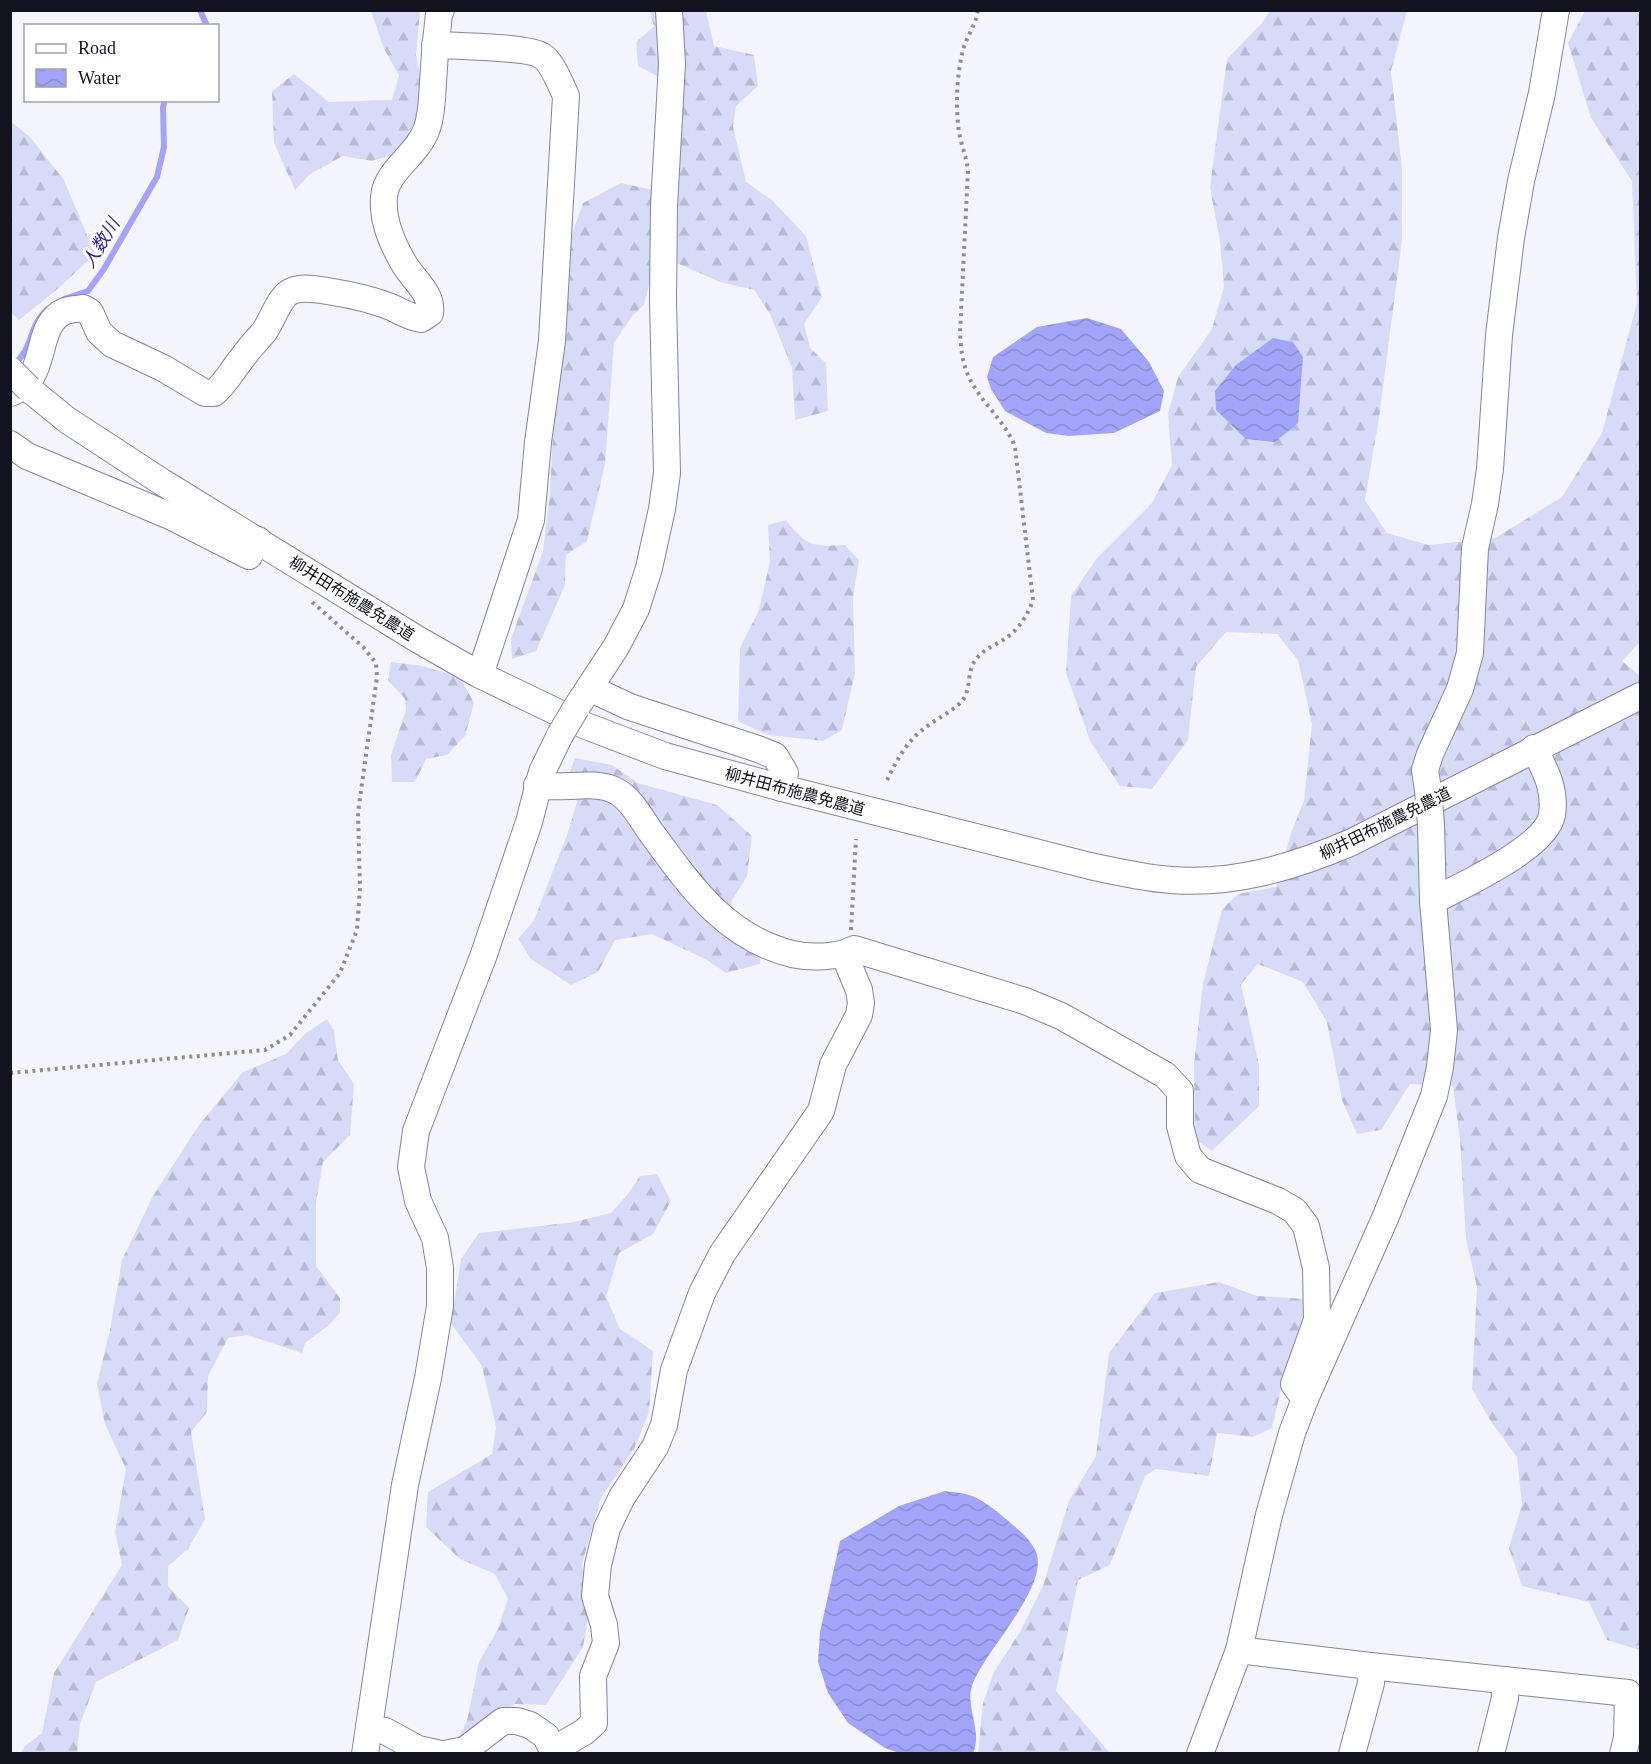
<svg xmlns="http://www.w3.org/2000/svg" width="1651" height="1764" font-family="'Times New Roman','Noto Sans JP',serif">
<defs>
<pattern id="forest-firs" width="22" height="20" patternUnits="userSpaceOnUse" patternTransform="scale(1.5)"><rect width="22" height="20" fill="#d8dbf7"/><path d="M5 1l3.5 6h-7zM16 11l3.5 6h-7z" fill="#b8bbd3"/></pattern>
<pattern id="water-waves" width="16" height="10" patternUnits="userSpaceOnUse" patternTransform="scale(1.5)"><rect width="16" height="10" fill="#a1a4f9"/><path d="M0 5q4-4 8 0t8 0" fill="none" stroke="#8a8cd5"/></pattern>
</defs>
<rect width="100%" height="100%" fill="#f4f5fc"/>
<g fill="url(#forest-firs)">
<polygon points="371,11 420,11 416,55 422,85 420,124 402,152 372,161 343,156 310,174 295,190 274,143 272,91 294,74 329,102 392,100 399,75 384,49"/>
<polygon points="648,11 706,11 714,46 754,55 758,86 736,106 733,126 746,182 772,200 806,236 822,297 804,324 810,348 826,363 828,411 795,420 792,368 770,314 754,290 720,282 679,264 654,264 644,305 633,315 614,343 605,464 587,541 566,555 565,585 536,651 512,659 511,639 543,551 550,492 553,431 566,325 571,237 583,203 621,183 658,191 659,77 638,66 636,42 654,26 650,12"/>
<polygon points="1270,11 1407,11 1391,71 1402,168 1402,240 1379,418 1365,500 1387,533 1428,545 1495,538 1562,497 1602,433 1637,303 1632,181 1591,118 1568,43 1585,11 1640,11 1640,642 1622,661 1640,676 1640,1650 1607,1640 1589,1602 1522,1586 1509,1548 1522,1504 1517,1457 1492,1423 1472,1389 1477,1287 1466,1239 1460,1140 1453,1086 1410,1084 1381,1130 1357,1134 1342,1100 1327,1022 1303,982 1258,964 1241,984 1259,1065 1259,1106 1212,1151 1195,1139 1194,1064 1203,984 1222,909 1238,894 1276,887 1291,833 1304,801 1312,724 1298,660 1277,634 1226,632 1196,667 1188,740 1152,789 1120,786 1091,743 1066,673 1071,596 1097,558 1152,503 1172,465 1168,414 1178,377 1212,329 1224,286 1220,242 1210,187 1227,59 1262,23"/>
<polygon points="10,121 30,137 64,180 95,254 60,287 19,320 10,312"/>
<path d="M786,520C806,546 813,547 845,545L859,560L853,598L855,673L842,730L823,741L768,735L738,721L740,648L759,610L770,561L768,525Z"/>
<polygon points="391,662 422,666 460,677 474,703 465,736 447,755 426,759 415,782 392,782 391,755 406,710 405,699 388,680"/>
<polygon points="575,758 612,765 638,783 717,805 752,836 747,876 731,902 734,934 761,954 760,964 726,973 707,960 652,934 615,940 598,972 571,985 531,959 518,939 534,920 567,835 577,802 569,774"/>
<polygon points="327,1019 334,1031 338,1060 354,1084 350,1135 323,1162 316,1203 316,1266 340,1298 340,1313 328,1326 305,1343 302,1353 247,1335 228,1338 208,1376 207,1412 191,1432 205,1519 188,1549 168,1566 168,1586 189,1608 178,1640 96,1682 80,1724 77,1753 21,1753 25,1746 42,1733 54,1673 122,1565 115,1532 126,1469 105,1424 97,1384 110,1330 122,1260 153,1196 199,1125 243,1072 286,1054 306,1033"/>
<polygon points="657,1174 671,1201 653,1234 619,1253 606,1297 620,1329 653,1351 649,1412 634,1449 601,1498 582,1564 589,1611 583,1647 546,1705 515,1704 438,1753 460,1735 467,1721 479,1662 497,1631 508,1599 495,1574 460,1559 426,1527 428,1492 492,1454 496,1427 482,1366 451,1323 461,1259 479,1233 574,1222 611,1213 628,1194 640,1176"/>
<polygon points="1219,1282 1257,1296 1305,1299 1306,1317 1282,1385 1272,1428 1253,1437 1217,1433 1209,1476 1156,1469 1145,1476 1110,1565 1078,1580 1056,1691 1110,1753 978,1754 983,1703 994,1672 1020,1632 1043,1586 1069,1501 1096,1456 1109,1353 1155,1293"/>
</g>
<g fill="url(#water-waves)">
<polygon points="1087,318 1121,329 1149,362 1164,391 1160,411 1114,433 1068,436 1046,433 1005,411 991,389 987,377 993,357 1037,327"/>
<polygon points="1273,338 1293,342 1303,357 1298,423 1275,442 1246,439 1216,410 1215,391 1236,365"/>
<path d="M945,1491C953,1492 964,1493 972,1496C987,1502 1000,1514 1013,1525C1022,1532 1032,1542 1036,1552C1050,1587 983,1652 972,1686C965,1707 983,1732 973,1753H899L885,1748L848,1723L828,1693L818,1662L820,1632L840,1541L899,1506Z"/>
</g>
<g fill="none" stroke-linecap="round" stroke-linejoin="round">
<g stroke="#a1a4f9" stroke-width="6">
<polyline points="200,10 207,26"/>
<polyline points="64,299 88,291 104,269 157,177 164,147 163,107 165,100"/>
<path d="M13,365C34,349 28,325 48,309"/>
</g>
<defs>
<g id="minor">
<path d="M435,45C454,46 530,47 542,56C552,62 561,85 566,96L552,341L538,442L531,520L480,675"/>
<path d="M29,389L67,420L162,482L417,639L480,675L586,726L665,756L782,788L1090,866C1117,872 1144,878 1171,880C1234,885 1293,867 1350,843L1640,696"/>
<path d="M10,393C51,380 32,325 65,311C70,309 78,309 83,308L90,312L99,332L112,344L163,368L205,393H214C226,383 233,369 243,357C249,348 257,340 264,332C272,321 280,295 292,291C303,286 321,290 333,292C352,295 373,300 391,307C402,312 409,317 421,319L430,313C433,293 412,279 403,262C392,243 382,219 384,197C386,170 419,154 427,128C432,114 432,97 433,83C434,60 436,37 439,14L441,10"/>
<polyline points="10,444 27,456 170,516 249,556 258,540"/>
<polyline points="589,688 630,707 758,749 775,756 785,773 782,788"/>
<polyline points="576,708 616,647 636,609 649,568 662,509 667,473 663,301 664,206 672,64 669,10"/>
<path d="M537,785C560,790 594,780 614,790C630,797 641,818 650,831C689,884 724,937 792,954C810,958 837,958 854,949L1025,1001L1061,1016L1165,1075L1180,1091V1126L1188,1156L1200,1170L1278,1201L1295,1211L1306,1226L1316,1268L1317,1320L1294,1384L1305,1399"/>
<polyline points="1428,790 1425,770 1430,754 1460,689 1470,653 1475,548 1485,504 1490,469 1499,335 1511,238 1521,181 1542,93 1556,10"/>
<path d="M1433,901C1462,885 1546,848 1552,815C1556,789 1545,770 1534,748"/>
<polyline points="1239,1650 1370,1666 1628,1693 1627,1738 1623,1754"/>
<polyline points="369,1728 385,1731 418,1749 441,1754"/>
<polyline points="553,1750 584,1732 594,1723 593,1676 606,1643 604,1625 595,1596 598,1565 607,1528 622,1497 655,1447 664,1425 674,1370 702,1293 722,1254 821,1111 833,1065 859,1015 861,1003 859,990 844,954"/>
<polyline points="365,1754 405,1485 428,1378 440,1306 440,1268 435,1238 418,1201 411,1167 416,1131 483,957 529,822 542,772 560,735"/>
<polyline points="444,1754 465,1750 503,1721 517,1721 530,1725 546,1736 554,1754"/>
<polyline points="1200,1754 1239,1650 1269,1515 1292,1433 1305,1399 1386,1216 1434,1096 1440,1067 1444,1030 1433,901 1431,825"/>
<polyline points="1352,1754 1371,1683 1370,1666"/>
<polyline points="1491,1754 1505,1698 1505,1680"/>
</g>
</defs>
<use href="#minor" stroke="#8184a4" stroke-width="28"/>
<g stroke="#8d8d97" stroke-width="4" stroke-dasharray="3 4.5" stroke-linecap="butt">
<path d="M887,780C896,762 905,744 921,731C933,720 951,713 962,701C972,689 966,670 977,658C986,647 1000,644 1011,634C1021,626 1029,612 1033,600L1015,447C1005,420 979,401 968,375C962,362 961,347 960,333L968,170C966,154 959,140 958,124C956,101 957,76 962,54C965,38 976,26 978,10"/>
<polyline points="851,930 856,839"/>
<polyline points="10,1073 265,1050 290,1035 340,973 357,930 360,888 358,812 377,677 376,663 363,647 312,602"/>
</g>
<use href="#minor" stroke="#fff" stroke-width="26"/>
<defs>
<g id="minor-bridge">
<polyline points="10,370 29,389"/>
<polyline points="560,735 576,708"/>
<polyline points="1428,790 1431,825"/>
</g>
</defs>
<use href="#minor-bridge" stroke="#8184a4" stroke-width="28" stroke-linecap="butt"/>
<use href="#minor-bridge" stroke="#fff" stroke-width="26"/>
</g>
<g text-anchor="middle" stroke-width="6" stroke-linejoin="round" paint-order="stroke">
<g font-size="16" fill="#13131f" stroke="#fff">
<text transform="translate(352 598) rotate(32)" y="6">柳井田布施農免農道</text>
<text transform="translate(795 791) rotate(15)" y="6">柳井田布施農免農道</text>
<text transform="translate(1385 823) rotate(-26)" y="6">柳井田布施農免農道</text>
</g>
<g font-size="18" font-style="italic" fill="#332686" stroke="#fff">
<text transform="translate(101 243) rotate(-59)" y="6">人数川</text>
</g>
</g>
<rect width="1651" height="1764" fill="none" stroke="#13131f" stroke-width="24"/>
<rect x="24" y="24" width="195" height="78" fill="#ffffff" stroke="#a1a1a5" stroke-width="1.5"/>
<rect x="36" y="44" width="30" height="9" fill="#ffffff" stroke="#a1a1a5" stroke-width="1.5"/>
<text x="78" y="54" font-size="18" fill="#13131f">Road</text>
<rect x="36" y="69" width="30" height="18" fill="url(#water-waves)" stroke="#a1a1a5" stroke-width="1.5"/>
<text x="78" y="84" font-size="18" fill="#13131f">Water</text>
</svg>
